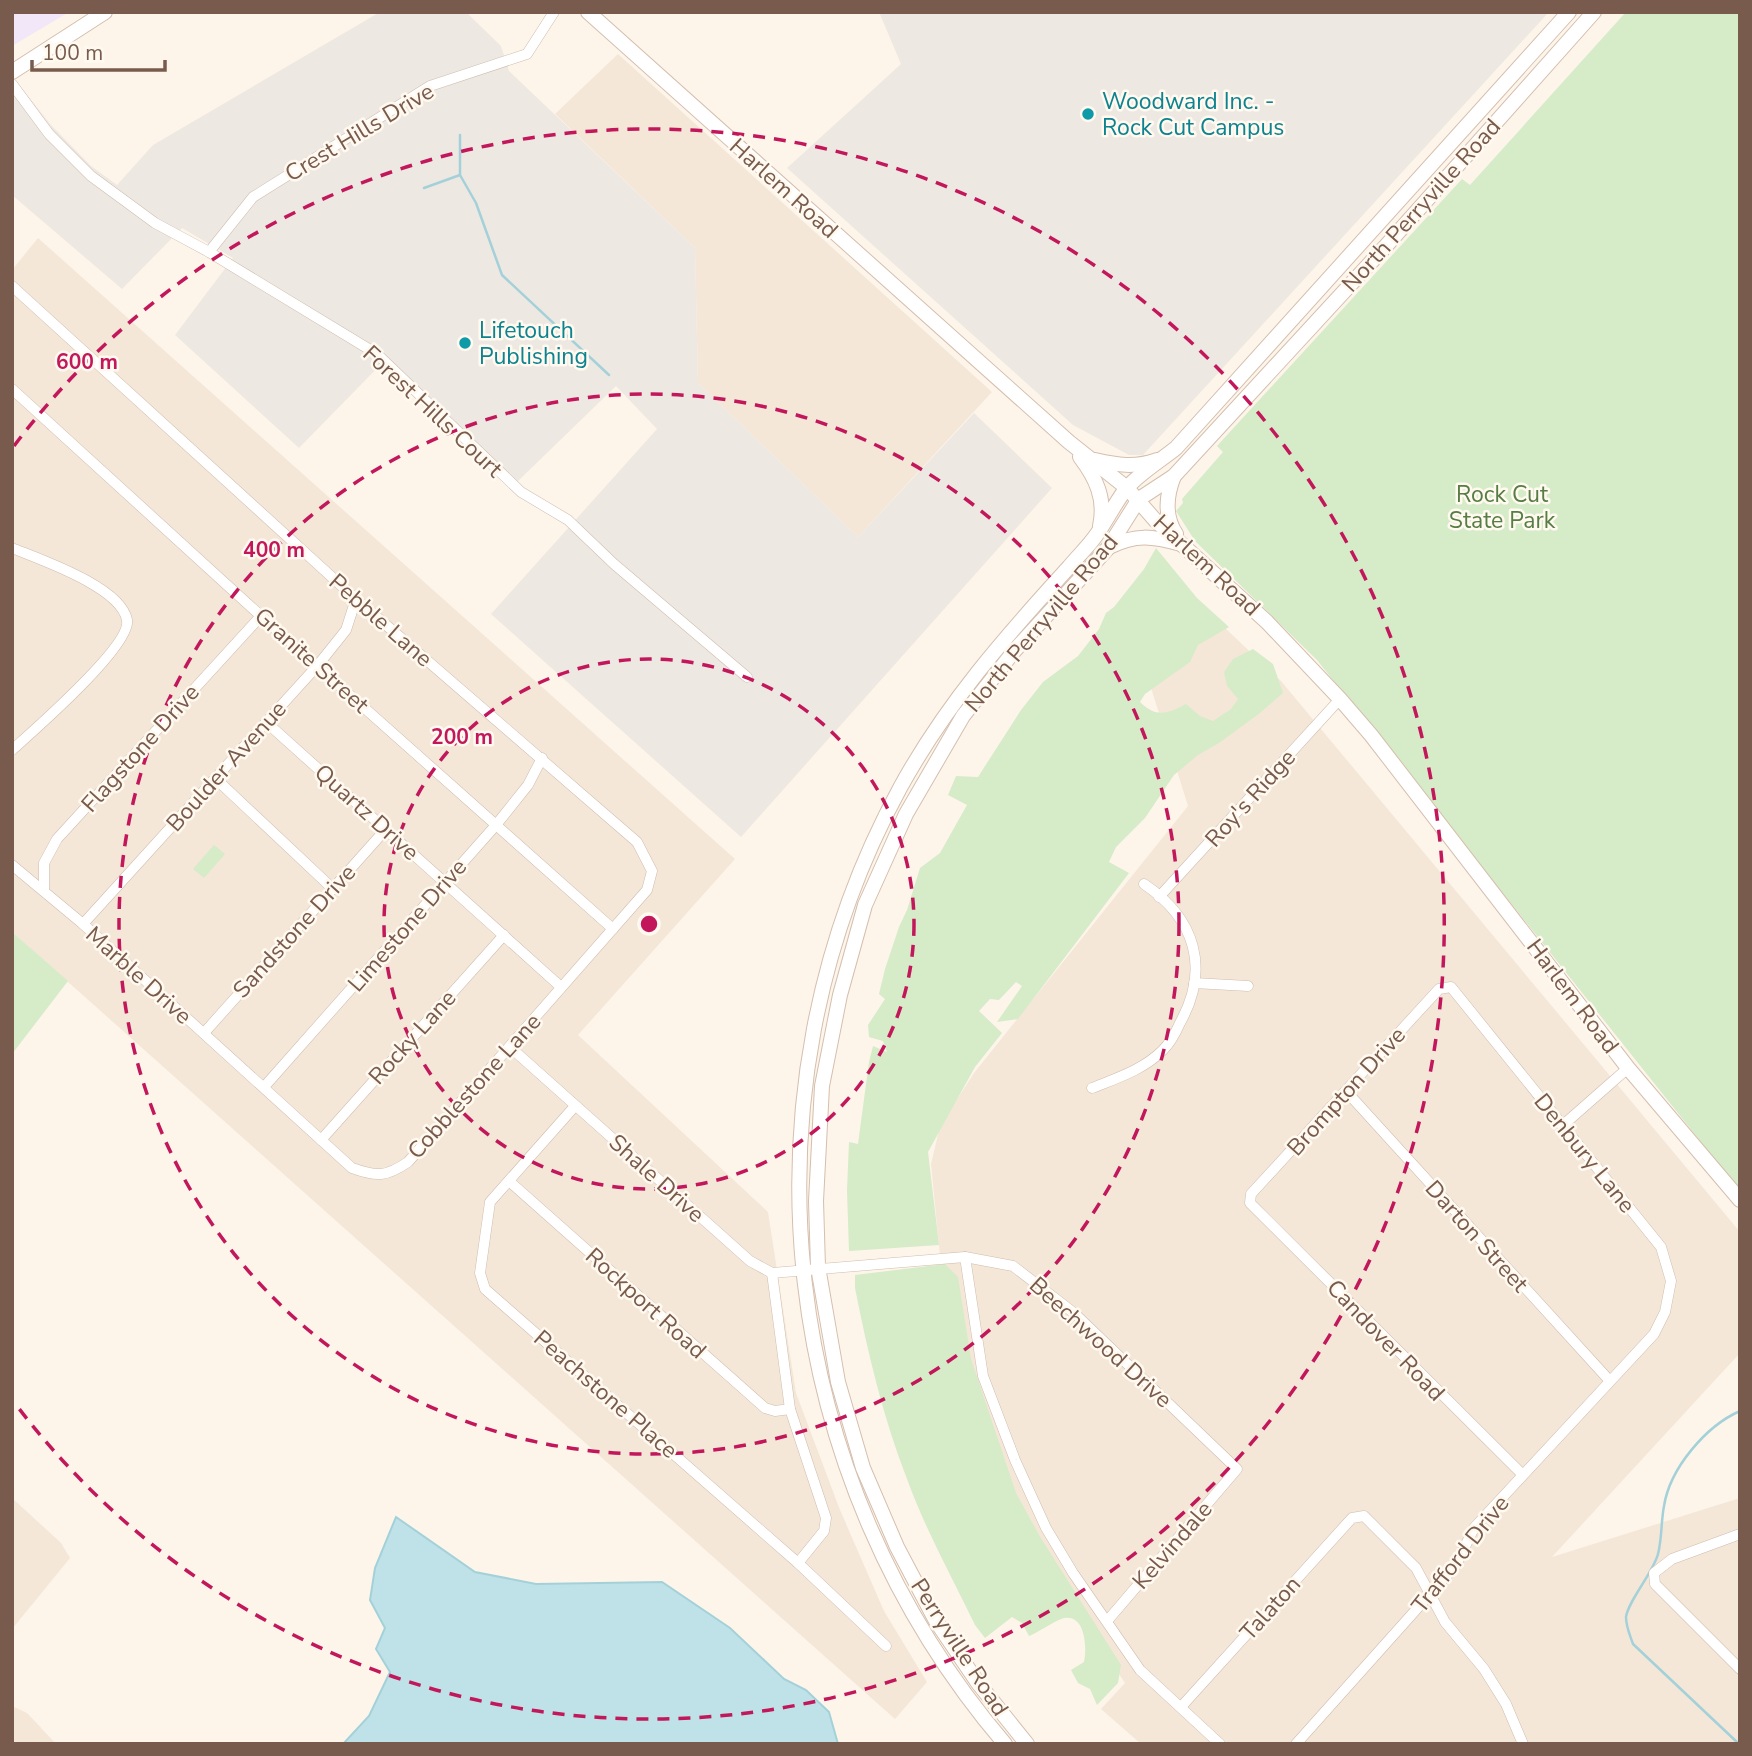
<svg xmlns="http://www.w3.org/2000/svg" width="1752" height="1756" font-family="'Nunito Sans',sans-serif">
<rect width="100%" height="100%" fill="#fdf5ea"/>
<g fill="#f4e7d8">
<polygon points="618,54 992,392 858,537 698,383 695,248 555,114"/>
<polygon points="38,238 735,859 578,1035 768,1212 796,1393 840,1510 884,1611 927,1682 895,1719 12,932 12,270"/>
<polygon points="1206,610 1281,681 1740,1232 1740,1353 1552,1557 1740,1498 1740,1744 1141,1744 1101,1709 1125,1683 997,1494 949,1348 931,1164 940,1126 974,1073 1188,806 1147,675"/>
<polygon points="12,1498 61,1543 70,1558 12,1629"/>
<polygon points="12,1706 27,1713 56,1744 12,1744"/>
</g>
<g fill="#eee8e2">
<polygon points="380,12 466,12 501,46 509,71 695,248 698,383 858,537 974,413 1052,488 741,837 491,614 657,429 616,386 517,482 387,358 299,448 175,335 233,258 182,228 122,289 12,195 12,83 16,81 51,125 91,166 117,185 153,145"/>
<polygon points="879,12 1549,12 1143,455 1129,455 1073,425 787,168 901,64"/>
</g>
<polygon fill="#f2e6f9" points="12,12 69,12 12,46"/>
<g fill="#d6ebc7">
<polygon points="1626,12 1740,12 1740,1191 1317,660 1195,541 1176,511 1183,503 1182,499 1223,452 1217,446 1462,179 1470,185"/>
<path d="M1156,548L1197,598L1229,627L1198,645L1190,662L1145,694L1140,702C1156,718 1168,714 1186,704L1200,716L1213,721L1231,709L1238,699L1227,686L1224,672L1233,659L1253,649L1273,664L1283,693L1260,713L1219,743L1198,755L1174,775L1145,818L1116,847L1109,862L1129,873L1018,1019L997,1022L1022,986L1016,982L999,1000L990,999L979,1011L1002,1033L975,1067L928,1152L939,1245L849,1251L847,1190L849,1142L858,1144L869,1062L873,1046L887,1052L883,1041L869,1037L868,1025L885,999L879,994L885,969L899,927L907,910L920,868L940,853L967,805L948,795L956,776L978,777L1021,710L1043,682L1078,656L1099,629L1106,613L1114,607L1144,569Z"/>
<polygon points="214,845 225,854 204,878 193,869"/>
<polygon points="12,932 68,981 12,1054"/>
<path d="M945,1264L958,1277L971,1359L1016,1493L1039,1535L1121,1665L1118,1683L1097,1705L1090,1689L1078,1683L1071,1670L1084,1662C1087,1649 1086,1614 1064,1618C1056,1620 1039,1632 1029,1636L1022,1623L1012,1617L985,1638L975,1625C952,1577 925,1529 907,1479C883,1417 868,1354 855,1288V1275Z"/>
</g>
<polygon fill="#bee2e7" stroke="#a4d1d9" stroke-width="2" points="396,1517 475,1572 536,1584 662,1582 730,1628 784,1679 806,1690 829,1712 838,1744 343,1744 369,1716 390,1672 376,1649 385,1628 370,1600 375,1568"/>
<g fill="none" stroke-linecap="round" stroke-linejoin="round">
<g stroke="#a4d1d9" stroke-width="2.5">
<polyline points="460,135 460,175 476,203 502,275 609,375"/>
<polyline points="424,188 460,175"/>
<path d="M1739,1744L1633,1644C1630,1635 1626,1627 1626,1617C1628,1601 1653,1573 1658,1554C1662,1539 1661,1521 1664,1506C1670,1468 1706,1426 1740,1411"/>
</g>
<defs>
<g id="street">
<polyline points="12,84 49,134 91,176 155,223 209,252 377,354 521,492 568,520 614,564 747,677"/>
<polyline points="209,252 253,197 430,86 527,54 554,12"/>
<path d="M12,286L356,599L637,842L652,871L647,890L408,1162C386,1177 377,1177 352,1168L83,924L12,865"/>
<polyline points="12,389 261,616 613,929"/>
<path d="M12,548C41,560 121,587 127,620C132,645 33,731 12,750"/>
<polyline points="266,722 561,987"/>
<polyline points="215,778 332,888"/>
<polyline points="44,891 44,863 57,839 261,616"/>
<polyline points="1159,897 1340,699"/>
<polyline points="83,924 318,665 346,630 356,599"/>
<polyline points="1194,983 1248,986"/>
<polyline points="204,1033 386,829"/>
<polyline points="510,1047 750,1261 772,1273 965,1257 1013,1266 1074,1313 1237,1469 1108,1620"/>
<polyline points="264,1087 496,825 528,785 542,758"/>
<path d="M1092,1088C1117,1078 1143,1070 1163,1050C1170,1043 1176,1032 1180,1023C1210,969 1196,919 1144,884"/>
<polyline points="1346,1091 1609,1380"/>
<polyline points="575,1106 490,1202 480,1273 485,1289 798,1563 886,1646"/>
<polyline points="1562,1126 1628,1068"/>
<polyline points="321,1140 504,935"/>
<polyline points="509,1181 765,1408 775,1411 790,1409"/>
<polyline points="965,1257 983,1376 1015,1460 1046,1528 1073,1573 1140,1670 1220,1744"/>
<polyline points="772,1273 790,1409 826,1518 824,1531 798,1563"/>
<polyline points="1740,1534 1672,1559 1654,1573 1655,1584 1740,1669"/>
<polyline points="1181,1707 1352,1518 1364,1516 1416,1568 1445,1622 1484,1669 1506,1704 1523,1744"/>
<polyline points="1296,1744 1456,1565 1474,1528 1654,1334 1665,1312 1671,1281 1661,1247 1451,987 1439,989 1251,1194 1250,1203 1523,1475"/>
</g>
<g id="secondary">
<polyline points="588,12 1069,442 1127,488 1155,520 1267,622 1340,699 1371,735 1628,1068 1740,1200"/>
<polyline points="12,72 105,12"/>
<path d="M1080,457C1096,478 1106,499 1100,526"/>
<path d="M1095,460C1117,465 1135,468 1157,460"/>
<path d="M1174,476C1166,496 1164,516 1176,534"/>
<path d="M1109,547C1136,534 1152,536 1181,544"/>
<path d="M1005,1744C779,1480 732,1096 900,788C946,704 1005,637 1069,567C1078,556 1089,546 1097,534C1107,519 1115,504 1125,490C1138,474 1160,461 1176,448L1569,12"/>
<polyline points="1027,1744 978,1683 936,1621 897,1547 863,1468 838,1382 818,1267 816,1201 822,1086 840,995 865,905 906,814 963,716 1015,650 1108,548 1139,499 1174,476 1385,247 1594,12"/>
</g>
</defs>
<use href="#street" stroke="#cfbdae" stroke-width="11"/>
<use href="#secondary" stroke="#d5bfae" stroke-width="16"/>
<use href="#street" stroke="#fff" stroke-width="10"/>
<use href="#secondary" stroke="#fff" stroke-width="14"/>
</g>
<g fill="none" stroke="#c2185b" stroke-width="3.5" stroke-dasharray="12 9">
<circle cx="649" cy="924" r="265"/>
<circle cx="649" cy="924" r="530"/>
<path d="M14 446A795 795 0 1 1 14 1402"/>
</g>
<g fill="#0f9aa8" stroke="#fff9f0" stroke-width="2.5">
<circle cx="1088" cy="114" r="7"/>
<circle cx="465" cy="343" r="7"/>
</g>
<g text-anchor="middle" stroke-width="5" stroke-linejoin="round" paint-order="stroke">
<g font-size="23" fill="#0d838f" stroke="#fff9f0" text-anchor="start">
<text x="1102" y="109">Woodward Inc. -<tspan x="1102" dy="26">Rock Cut Campus</tspan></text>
<text x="479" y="338">Lifetouch<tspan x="479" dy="26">Publishing</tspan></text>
</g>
<g font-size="23" fill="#785b4c" stroke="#fff9f0">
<text transform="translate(359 132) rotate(-31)" y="8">Crest Hills Drive</text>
<text transform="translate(784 188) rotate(42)" y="8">Harlem Road</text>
<text transform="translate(1421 205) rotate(-48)" y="8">North Perryville Road</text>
<text transform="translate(433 411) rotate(43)" y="8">Forest Hills Court</text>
<text transform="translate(1207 565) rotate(43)" y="8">Harlem Road</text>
<text transform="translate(381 620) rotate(41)" y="8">Pebble Lane</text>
<text transform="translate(1041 623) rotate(-50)" y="8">North Perryville Road</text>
<text transform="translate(312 660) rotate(42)" y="8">Granite Street</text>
<text transform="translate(140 748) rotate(-48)" y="8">Flagstone Drive</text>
<text transform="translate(226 766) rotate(-48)" y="8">Boulder Avenue</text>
<text transform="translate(1250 798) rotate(-48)" y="8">Roy's Ridge</text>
<text transform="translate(367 812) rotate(42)" y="8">Quartz Drive</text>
<text transform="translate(407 925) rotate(-49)" y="8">Limestone Drive</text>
<text transform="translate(294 931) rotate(-48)" y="8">Sandstone Drive</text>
<text transform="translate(139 975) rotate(42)" y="8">Marble Drive</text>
<text transform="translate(1573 996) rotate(53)" y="8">Harlem Road</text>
<text transform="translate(412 1037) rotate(-48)" y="8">Rocky Lane</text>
<text transform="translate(474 1086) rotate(-48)" y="8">Cobblestone Lane</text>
<text transform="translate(1346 1091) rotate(-48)" y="8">Brompton Drive</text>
<text transform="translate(1585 1153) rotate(51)" y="8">Denbury Lane</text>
<text transform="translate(657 1178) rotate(42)" y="8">Shale Drive</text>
<text transform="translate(1477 1236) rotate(48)" y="8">Darton Street</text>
<text transform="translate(646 1303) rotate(42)" y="8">Rockport Road</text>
<text transform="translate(1386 1340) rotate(46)" y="8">Candover Road</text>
<text transform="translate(1101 1342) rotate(42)" y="8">Beechwood Drive</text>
<text transform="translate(606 1394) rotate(41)" y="8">Peachstone Place</text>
<text transform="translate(1172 1545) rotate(-49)" y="8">Kelvindale</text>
<text transform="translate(1460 1554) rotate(-52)" y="8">Trafford Drive</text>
<text transform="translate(1270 1608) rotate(-48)" y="8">Talaton</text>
<text transform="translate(960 1647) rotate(57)" y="8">Perryville Road</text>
</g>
<g font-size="23" fill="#567d44" stroke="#fff9f0">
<text x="1502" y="502">Rock Cut<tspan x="1502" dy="26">State Park</tspan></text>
</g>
</g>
<circle cx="649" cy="924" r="10" fill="#c2185b" stroke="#fff9f0" stroke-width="3.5"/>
<g font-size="21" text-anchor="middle" font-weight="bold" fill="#c2185b" stroke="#fff9f0" stroke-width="5" stroke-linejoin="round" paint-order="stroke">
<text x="87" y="369">600 m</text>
<text x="274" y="557">400 m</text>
<text x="462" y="744">200 m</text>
</g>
<rect width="1752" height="1756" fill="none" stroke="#785b4c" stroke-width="28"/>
<path d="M32 60v10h133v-10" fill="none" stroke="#785b4c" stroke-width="3.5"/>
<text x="42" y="60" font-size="21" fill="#785b4c" stroke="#fff9f0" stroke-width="5" paint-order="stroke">100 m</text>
</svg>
